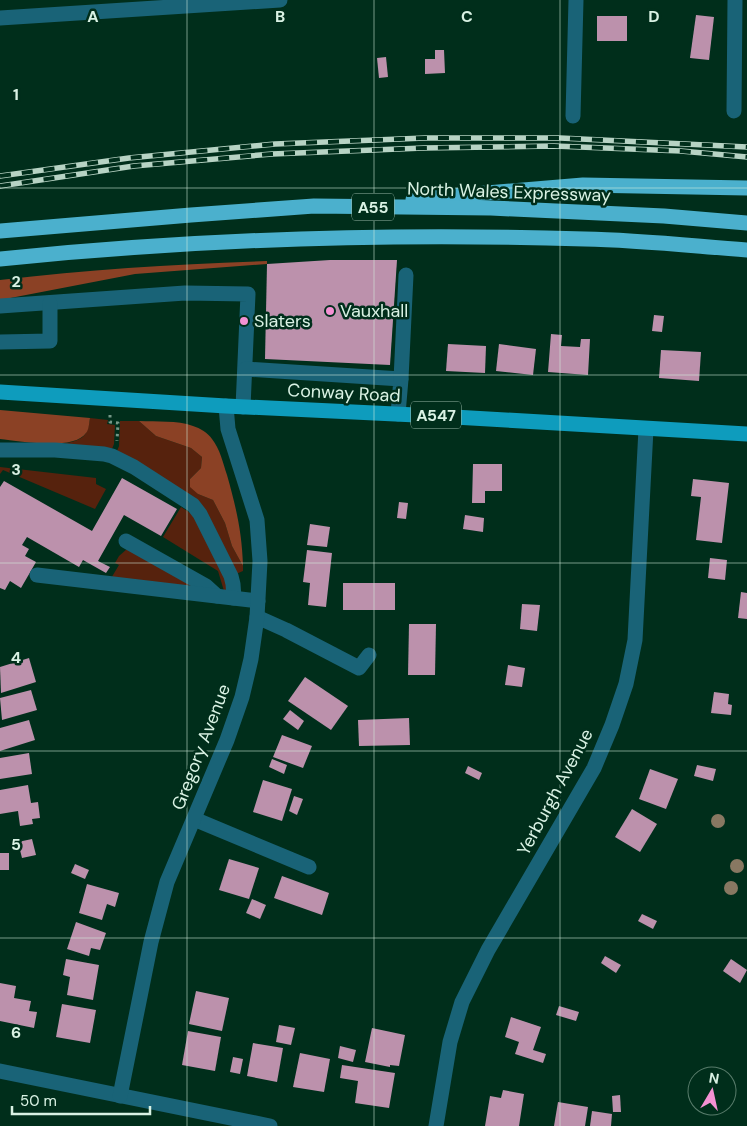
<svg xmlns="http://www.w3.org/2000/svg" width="747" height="1126" font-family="'DM Sans',sans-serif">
<rect width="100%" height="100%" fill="#002e1b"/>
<g fill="#56220d">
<path d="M90,418L108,420L107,424L115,425L114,444L112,449L64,444C83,439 87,438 90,418Z"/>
<polygon points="120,421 139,421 156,436 191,448 202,457 201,468 190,479 198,494 213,500 225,523 232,546 243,566 243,571 236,574 209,519 117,451 119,446"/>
<polygon points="0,467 96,478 96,484 106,489 95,509 3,470 0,474"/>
<polygon points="181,507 192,514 228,581 227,592 224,591 218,571 163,537"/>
<polygon points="127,549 197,587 110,580 119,565 115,563 119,556"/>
</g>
<g fill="#8b4125">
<path d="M267,261V264L135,274L0,300V280C89,269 178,264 267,261Z"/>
<path d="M0,410L90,418C89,423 89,430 86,433C74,451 20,441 0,439Z"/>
<path d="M139,421C157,422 177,420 193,426C200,428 208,433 212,439C220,449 223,463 227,475C236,507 242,532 243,566L232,546L225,523L213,500L198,494L190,487V479L201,468L202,457L191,448L156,436Z"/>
</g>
<g fill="#bc91ac">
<polygon points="696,15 714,17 709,60 690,58"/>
<rect x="597" y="16" width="30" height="25"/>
<polygon points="435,50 444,50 445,73 425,74 425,59 435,59"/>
<polygon points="386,57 388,77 379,78 377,58"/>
<polygon points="330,260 397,260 390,365 265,359 267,264"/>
<polygon points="654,315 664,316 662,332 652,331"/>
<polygon points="551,334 562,335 561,346 580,347 581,339 590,339 588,375 548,372"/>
<polygon points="448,344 486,346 485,373 446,371"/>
<polygon points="499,344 536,349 533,375 496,371"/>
<polygon points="661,350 701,352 699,381 659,378"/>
<polygon points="473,464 502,464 502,491 485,491 485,503 472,503"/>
<polygon points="122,478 177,509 161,536 124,515 98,561 110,567 106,573 83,560 79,567 27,537 22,545 29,549 25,556 36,562 21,588 10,581 5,590 0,588 0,487 4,481 92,531"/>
<polygon points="693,479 729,483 722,543 696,540 701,497 691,496"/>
<polygon points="399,502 408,503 406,519 397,518"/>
<polygon points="465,515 484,518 483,532 463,529"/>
<polygon points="310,524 330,527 327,547 307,545"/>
<polygon points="307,550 332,553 326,607 308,605 310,583 303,582"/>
<polygon points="710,558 727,560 725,580 708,578"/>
<rect x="343" y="583" width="52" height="27"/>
<polygon points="741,592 747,593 747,619 738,618"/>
<polygon points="522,604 540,605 537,631 520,629"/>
<polygon points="409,624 436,624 435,675 408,675"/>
<polygon points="29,658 36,682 1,693 0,667"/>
<polygon points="508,665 525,668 522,687 505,685"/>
<polygon points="305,677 348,706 331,730 288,701"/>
<polygon points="31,690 37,710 2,720 0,698"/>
<polygon points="714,692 729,694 728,704 732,705 731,715 711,713"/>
<polygon points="290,710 304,721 298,730 283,719"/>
<polygon points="409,718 410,745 359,746 358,720"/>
<polygon points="29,720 35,740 0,751 0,728"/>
<polygon points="282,735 312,746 303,768 273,757"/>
<polygon points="29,753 32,774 0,779 0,758"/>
<polygon points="272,759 287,765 284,774 269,767"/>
<polygon points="697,765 716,769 713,781 694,776"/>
<polygon points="468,766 482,773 479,780 465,773"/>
<polygon points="650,769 678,779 666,809 639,799"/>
<polygon points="263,780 292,789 282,821 253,812"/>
<polygon points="28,785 31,803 38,802 40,818 32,819 33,824 20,826 18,811 0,814 0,790"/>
<polygon points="294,796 303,799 297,815 289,811"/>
<polygon points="632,809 657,824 640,852 615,837"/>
<polygon points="32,839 36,855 22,858 18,842"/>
<rect x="0" y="853" width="9" height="17"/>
<polygon points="229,859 259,868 249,899 219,890"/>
<polygon points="75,864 89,870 85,879 71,873"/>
<polygon points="282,876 329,893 322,915 274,898"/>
<polygon points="87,884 119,893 115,907 107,904 102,920 79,913"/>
<polygon points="252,899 266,905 260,919 246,913"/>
<polygon points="642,914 657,921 653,929 638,921"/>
<polygon points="76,922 106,933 100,950 91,948 89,956 67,949"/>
<polygon points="605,956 621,965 616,973 601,963"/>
<polygon points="66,959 99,965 93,1000 67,995 70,977 63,975"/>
<polygon points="731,959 747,970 740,983 723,971"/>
<polygon points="0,983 16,986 14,998 31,1001 29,1011 37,1012 34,1028 0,1021"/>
<polygon points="196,991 229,998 222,1031 189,1024"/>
<polygon points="62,1004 96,1010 90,1043 56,1037"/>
<polygon points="559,1006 579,1012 576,1021 556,1015"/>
<polygon points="511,1017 541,1027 533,1050 546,1054 543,1063 515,1054 519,1042 505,1037"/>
<polygon points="279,1025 295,1028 291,1045 276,1042"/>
<polygon points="372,1028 405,1035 399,1066 390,1065 390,1067 365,1062"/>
<polygon points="188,1031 221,1037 215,1071 182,1065"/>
<polygon points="253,1043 283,1048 277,1082 247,1076"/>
<polygon points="340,1046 356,1050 353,1062 338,1058"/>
<polygon points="300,1053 330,1059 324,1092 293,1087"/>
<polygon points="233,1057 243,1059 240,1074 230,1072"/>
<polygon points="342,1065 395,1073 389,1108 355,1103 358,1081 340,1078"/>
<polygon points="503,1090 524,1094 519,1126 485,1126 490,1096 501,1098"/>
<polygon points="620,1095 621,1112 613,1112 612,1096"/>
<polygon points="558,1102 588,1107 585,1126 554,1126"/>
<polygon points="592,1111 612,1114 611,1126 590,1126"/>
</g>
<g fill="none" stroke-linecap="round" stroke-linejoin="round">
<polyline stroke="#769888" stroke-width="3" stroke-dasharray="2.5 4" stroke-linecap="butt" points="110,415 110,422 118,423 117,441"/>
<g stroke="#196377" stroke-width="15">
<polyline points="0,18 280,0"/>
<polyline points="734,111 735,0"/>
<polyline points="573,116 576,0"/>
<polyline points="0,306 185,293 248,294 243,407"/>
<polyline points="0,342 50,341 50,303"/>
<polyline points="246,369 401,379 398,414"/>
<polyline points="401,379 406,275"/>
<polyline points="0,450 55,450 104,454 112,456 134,467 193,505 200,514 231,576 233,584 234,598"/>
<polyline points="126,541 206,586 217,596"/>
<polyline points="37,575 258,601"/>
<polyline points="257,617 286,630 359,668 369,655"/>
<polyline points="194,819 309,867"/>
<polyline points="0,1071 270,1126"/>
<polyline points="120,1096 151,942 167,882 227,740 242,697 251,659 257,617 260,561 257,520 228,429 226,406"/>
<polyline points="436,1126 450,1042 462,1002 488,950 594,768 612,725 626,684 635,640 646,429"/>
</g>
<polyline stroke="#0e9cbd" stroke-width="15" points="0,392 226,406 437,416 747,434"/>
<g stroke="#4bb0cd" stroke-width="15">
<polyline points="413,199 583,185 747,188"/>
<polyline points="0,231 191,215 314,206 491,208 664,216 747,223"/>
<path d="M0,259C194,239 390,233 585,239C639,240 693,246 747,250"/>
</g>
<defs>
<g id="rail">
<polyline points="0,176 129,158 275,144 425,138 560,138 747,147"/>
<polyline points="0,186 134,166 272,154 424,148 554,146 681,151 747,157"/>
</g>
</defs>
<use href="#rail" stroke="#b7d3c4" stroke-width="5.5"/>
<use href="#rail" stroke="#002e1b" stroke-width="4" stroke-dasharray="11" stroke-linecap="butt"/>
</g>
<g fill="#887862">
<circle cx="718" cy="821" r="7"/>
<circle cx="737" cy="866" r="7"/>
<circle cx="731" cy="888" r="7"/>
</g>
<path fill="none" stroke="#d9f2e4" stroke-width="1" stroke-opacity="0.55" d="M187,0V1126M374,0V1126M560,0V1126M0,188H747M0,375H747M0,563H747M0,751H747M0,938H747"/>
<g fill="#f491d3" stroke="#002e1b" stroke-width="2">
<circle cx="330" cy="311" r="5"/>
<circle cx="244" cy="321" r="5"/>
</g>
<g text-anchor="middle" stroke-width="5" stroke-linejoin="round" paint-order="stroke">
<g fill="#002e1b" stroke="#98b7a8" stroke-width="1">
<rect x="352" y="193.5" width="42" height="27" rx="4"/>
<rect x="411" y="401.5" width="50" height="27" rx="4"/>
</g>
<g font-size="16" font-weight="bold" fill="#d9f2e4">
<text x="373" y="213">A55</text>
<text x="436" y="421">A547</text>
</g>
<g font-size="18" fill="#d9f2e4" stroke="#002e1b">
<text transform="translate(509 192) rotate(2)" y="6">North Wales Expressway</text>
<text transform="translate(344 393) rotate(3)" y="6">Conway Road</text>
<text transform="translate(201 747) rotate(-69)" y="6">Gregory Avenue</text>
<text transform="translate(555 792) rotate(-62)" y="6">Yerburgh Avenue</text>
</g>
<g font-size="18" fill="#d9f2e4" stroke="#002e1b" text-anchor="start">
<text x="340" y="317">Vauxhall</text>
<text x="254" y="327">Slaters</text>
</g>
</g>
<g font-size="16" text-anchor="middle" font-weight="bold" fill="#d9f2e4" stroke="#002e1b" stroke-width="5" stroke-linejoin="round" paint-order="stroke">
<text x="93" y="22">A</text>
<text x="280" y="22">B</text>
<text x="467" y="22">C</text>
<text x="654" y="22">D</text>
<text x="16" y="100">1</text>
<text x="16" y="287">2</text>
<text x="16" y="475">3</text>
<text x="16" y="663">4</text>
<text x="16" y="850">5</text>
<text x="16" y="1038">6</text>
</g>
<g transform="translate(712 1091) rotate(9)"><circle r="24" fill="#002e1b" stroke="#577c6b"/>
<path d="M0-4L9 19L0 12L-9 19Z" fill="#f491d3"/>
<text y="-8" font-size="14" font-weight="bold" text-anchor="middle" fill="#d9f2e4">N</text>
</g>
<path d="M12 1106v8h138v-8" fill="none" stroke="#d9f2e4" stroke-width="2.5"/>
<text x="20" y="1106" font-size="15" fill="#d9f2e4" stroke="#002e1b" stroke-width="4" paint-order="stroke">50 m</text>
</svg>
